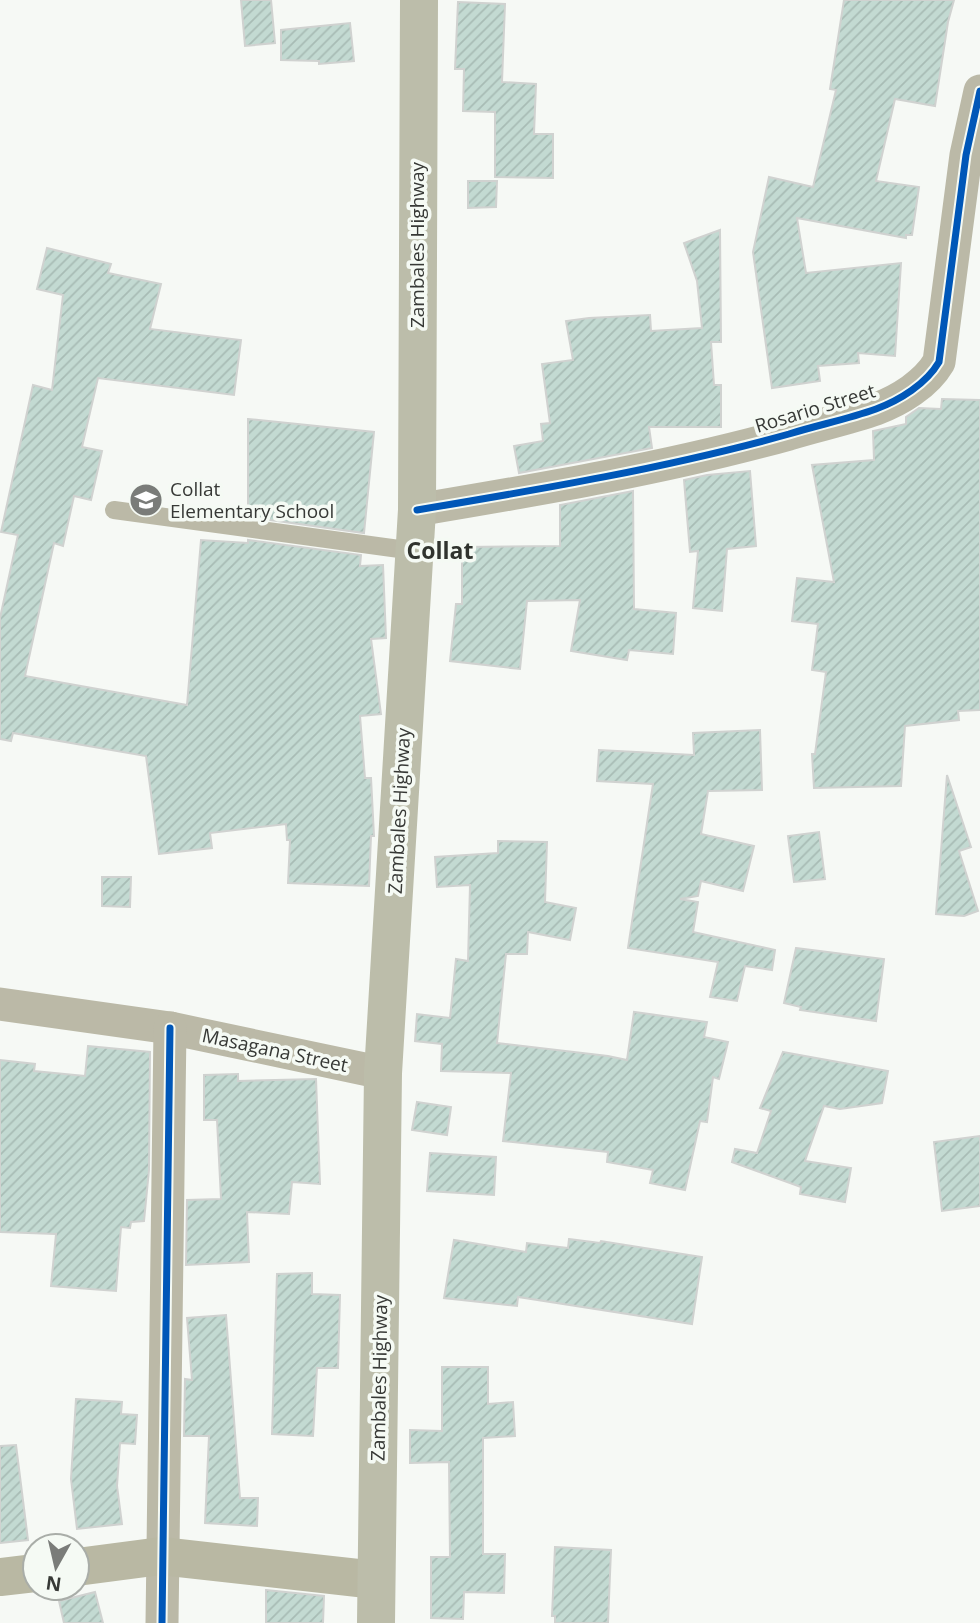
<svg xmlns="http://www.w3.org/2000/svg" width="980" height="1623" font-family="'Open Sans',sans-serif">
<defs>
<pattern id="building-hatch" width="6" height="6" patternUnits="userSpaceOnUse" patternTransform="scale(1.75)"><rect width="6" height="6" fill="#c3dad2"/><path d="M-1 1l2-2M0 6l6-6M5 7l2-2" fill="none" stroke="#a8bcb5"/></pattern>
</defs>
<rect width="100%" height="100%" fill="#f6f9f5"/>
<g fill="url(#building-hatch)" stroke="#d0d2d0" stroke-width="2">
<polygon points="241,0 271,0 275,43 245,46"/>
<polygon points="844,0 954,0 948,22 935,106 895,99 876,181 919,187 912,235 906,235 906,238 797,218 806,273 901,263 895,356 858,353 859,363 818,366 820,381 772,388 753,252 769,177 813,187 836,90 830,89"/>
<polygon points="458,2 505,4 502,82 536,84 534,134 553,134 553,178 495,177 495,112 463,111 464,69 455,69"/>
<polygon points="350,23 354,61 319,64 319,61 281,60 281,30"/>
<polygon points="468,181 497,181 496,207 468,208"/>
<polygon points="720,230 721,342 711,342 714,385 721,385 721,427 649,427 652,448 519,473 514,446 543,441 541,424 550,423 542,364 573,360 566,321 589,318 650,315 651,331 702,328 697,281 684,243"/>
<polygon points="47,248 111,264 108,273 161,284 150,329 241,340 234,395 98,378 82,447 102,451 91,500 74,496 63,546 54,543 25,676 187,705 201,540 248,543 248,540 361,555 360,566 383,565 386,638 371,639 381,714 360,716 365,778 371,778 374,836 371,836 369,886 288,883 290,840 287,840 286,824 210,833 212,848 159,854 146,756 13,733 11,741 0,739 0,618 18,535 1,532 33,385 52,390 63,295 37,289"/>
<polygon points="942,399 980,400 980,710 958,711 959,720 905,726 901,786 814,788 812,754 815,754 826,672 812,670 818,624 792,621 797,578 834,582 812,465 874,460 873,431 906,424 906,417 919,408 941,409"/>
<polygon points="248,419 374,432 364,533 248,517"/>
<polygon points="750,471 756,546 727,549 722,611 693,608 698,551 690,552 684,480 707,475"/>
<polygon points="633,491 634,609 676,613 673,654 629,650 627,660 571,651 580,600 527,601 520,669 450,661 456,604 462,604 462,547 560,546 560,505"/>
<polygon points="760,730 762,790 708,791 701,834 754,846 743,891 701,881 698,896 680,899 698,902 693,932 775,950 772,970 745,966 737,1001 710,997 718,962 628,948 653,784 597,781 599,750 694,755 693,733"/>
<polygon points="947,775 971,847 959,851 978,911 964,916 936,914"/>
<polygon points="819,832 825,879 794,882 788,836"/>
<polygon points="498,841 547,842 545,902 576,908 570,940 528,932 527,954 506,954 497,1043 608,1056 627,1060 634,1012 707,1022 704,1037 728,1042 719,1079 713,1077 707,1122 700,1121 685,1190 650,1183 653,1170 607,1162 608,1152 503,1141 511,1073 441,1071 442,1044 415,1041 417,1014 450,1018 456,959 468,961 470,885 437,887 435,857 498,853"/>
<polygon points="102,877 131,877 130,907 102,906"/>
<polygon points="796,948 884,959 876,1021 800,1010 801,1007 784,1003"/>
<polygon points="88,1046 150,1052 149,1170 144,1221 131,1222 130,1228 121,1227 116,1291 51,1286 56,1234 0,1232 0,1060 35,1064 34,1071 85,1076"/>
<polygon points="783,1052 888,1071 882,1103 840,1109 824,1106 805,1161 851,1168 845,1202 800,1194 801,1187 732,1162 735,1149 757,1153 771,1111 760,1108"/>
<polygon points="238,1074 238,1081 316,1079 320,1184 292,1182 289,1214 247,1212 249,1262 186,1265 187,1200 221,1199 217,1120 204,1120 204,1075"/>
<polygon points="417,1102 451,1107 447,1135 412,1130"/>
<polygon points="980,1136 980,1206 942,1211 934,1142"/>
<polygon points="430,1153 496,1157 494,1195 427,1191"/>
<polygon points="569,1239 600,1243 601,1241 702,1257 692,1324 518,1297 517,1306 444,1298 454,1240 526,1252 527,1243 568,1248"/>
<polygon points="312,1273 312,1294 340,1295 338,1368 317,1368 313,1436 272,1434 277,1274"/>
<polygon points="226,1315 240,1498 258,1498 257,1526 205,1523 209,1436 184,1436 185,1379 192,1380 187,1318"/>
<polygon points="442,1367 488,1367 488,1404 513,1402 515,1436 483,1438 483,1554 505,1554 504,1593 464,1592 463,1619 431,1618 431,1557 450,1557 449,1462 410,1463 410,1430 442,1431"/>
<polygon points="76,1399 122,1402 121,1414 137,1415 135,1444 120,1443 117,1486 122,1524 77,1529 71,1479"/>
<polygon points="16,1445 28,1540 0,1543 0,1446"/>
<polygon points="555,1547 611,1550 608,1623 555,1623 555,1616 552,1616"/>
<polygon points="266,1590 324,1596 323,1623 266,1623"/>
<polygon points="95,1592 103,1623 64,1623 59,1601"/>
</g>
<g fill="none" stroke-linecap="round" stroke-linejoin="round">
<polyline stroke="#bbb9a7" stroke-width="18" points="114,510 414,551"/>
<g stroke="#bbb9a7" stroke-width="33">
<path d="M417,510C542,489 667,468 789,434C818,425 848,419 876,409C900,400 926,384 939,362L966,155L980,91"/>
<polyline points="0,1004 170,1028 383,1073"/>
<polyline points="162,1623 170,1028"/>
</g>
<g stroke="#b9b8a3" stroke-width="38">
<polyline points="77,1567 161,1556 376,1580"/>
<polyline points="0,1577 35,1573"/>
</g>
<polyline stroke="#bcbdaa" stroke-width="38" points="376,1623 383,1073 417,510 419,0"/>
<defs>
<g id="cycleway">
<path d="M417,510C542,489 667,468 789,434C818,425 848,419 876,409C900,400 926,384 939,362L966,155L980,91"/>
<polyline points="162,1623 170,1028"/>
</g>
</defs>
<use href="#cycleway" stroke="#f5faf4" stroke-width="11"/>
<use href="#cycleway" stroke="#0057b8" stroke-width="7"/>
</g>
<defs>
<symbol id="school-disc" viewBox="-11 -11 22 22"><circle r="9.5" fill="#7a7c79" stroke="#f5faf4"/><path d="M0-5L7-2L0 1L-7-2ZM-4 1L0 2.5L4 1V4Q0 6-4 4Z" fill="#fff"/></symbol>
</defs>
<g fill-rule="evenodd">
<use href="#school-disc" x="127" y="481" width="38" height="38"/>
</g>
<g text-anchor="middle" stroke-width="7" stroke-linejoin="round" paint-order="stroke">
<g font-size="19" fill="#373936" stroke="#f5faf4">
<text transform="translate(417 245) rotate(-90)" y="7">Zambales Highway</text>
<text transform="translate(815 408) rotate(-17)" y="7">Rosario Street</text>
<text transform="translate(399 811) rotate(-87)" y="7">Zambales Highway</text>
<text transform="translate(275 1050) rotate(12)" y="7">Masagana Street</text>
<text transform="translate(379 1378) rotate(-89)" y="7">Zambales Highway</text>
</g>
<g font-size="19" fill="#373936" stroke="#f5faf4" text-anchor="start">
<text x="170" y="496">Collat<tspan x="170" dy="22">Elementary School</tspan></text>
</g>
<g font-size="23" font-weight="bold" fill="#30332e" stroke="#f5faf4">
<text x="440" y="559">Collat</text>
</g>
</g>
<g transform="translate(56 1567) rotate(188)"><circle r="33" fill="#f5faf4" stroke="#a9ada8" stroke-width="2"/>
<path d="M0-5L12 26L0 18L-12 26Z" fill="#7a7c79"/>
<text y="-10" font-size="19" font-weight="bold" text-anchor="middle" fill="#373936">N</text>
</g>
</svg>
